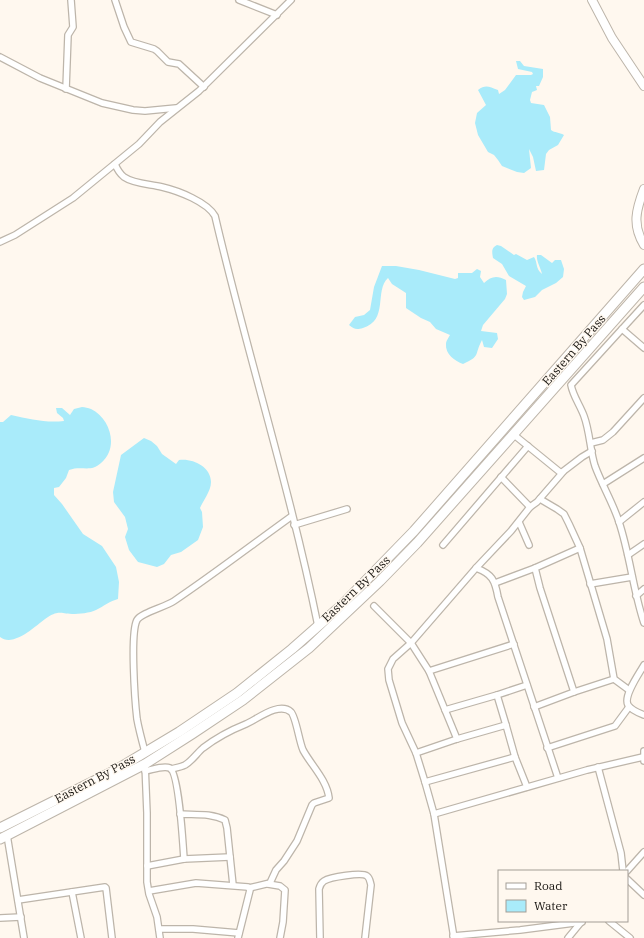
<svg xmlns="http://www.w3.org/2000/svg" width="644" height="938" font-family="'IBM Plex Serif',serif">
<rect width="100%" height="100%" fill="#fff8ef"/>
<g fill="#a9ebfa">
<path d="M516,61H520L524,66L543,69V77L539,86H536L537,90L532,92L530,100L531,103L544,105L550,117L551,130C555,133 559,132 564,135L558,145L549,150L546,154L544,170L536,171L533,157L529,149L531,168L524,173L517,172L502,166L498,160L494,155L488,152L478,135L475,123L477,113L486,105L478,90C486,84 489,87 498,90L499,94L505,90L516,75H531L533,74L532,72L518,69Z"/>
<path d="M497,245L501,246L514,255L516,254L527,260L534,257C538,263 535,268 542,274C541,268 536,261 537,255H541L552,263L555,260H561L564,269L563,277L556,283L542,290L535,297L524,300L522,297L523,292L526,286L509,276L502,264L493,258C492,252 491,248 497,245Z"/>
<path d="M382,266H396L419,270L455,279L458,278V273H472L477,269L481,271L480,277L484,283C491,276 497,275 506,280L507,294L505,299L483,325L481,331L497,333L498,339L492,348L484,347L482,340C474,355 481,356 463,364C455,361 445,354 446,344C446,341 449,337 450,335L436,329L430,322L421,318L406,308V293L392,284L388,278C374,291 389,320 363,328C356,330 354,329 349,325L355,317L364,315L370,310L374,287Z"/>
<path d="M82,407C85,407 88,408 91,409C111,419 119,448 101,463C90,473 82,465 69,470L66,478L59,487L54,488V495L62,504L83,534L102,546L116,567L119,582L118,599C110,601 104,606 96,610C90,613 79,614 72,614C60,614 60,610 48,617C36,625 14,648 0,637V422H3L11,415C30,419 45,423 64,421L63,418L57,413L56,408H62L70,415L74,409Z"/>
<path d="M144,438L151,441L157,446L162,454L176,464L179,460C193,458 211,467 211,482C211,491 203,501 200,508L202,512L203,527L198,540L181,552L171,555L164,564L157,567L138,562L129,550L125,537L128,529L125,517L114,502L113,492L121,455Z"/>
</g>
<g fill="none" stroke-linecap="round" stroke-linejoin="round">
<defs>
<g id="street">
<polyline points="115,0 124,27 131,42 154,49 157,51 168,62 179,64 204,87"/>
<polyline points="239,0 277,15"/>
<polyline points="0,57 40,78 102,103 133,110 145,111 176,108"/>
<polyline points="66,89 68,35 73,27 71,0"/>
<path d="M115,164C117,169 119,173 124,177C134,184 150,184 162,187C179,191 207,202 215,216C247,353 290,488 318,626"/>
<polyline points="0,242 15,235 73,198 139,144 160,122 199,91 291,0"/>
<polyline points="622,329 644,305"/>
<path d="M644,348L622,329L571,385C573,396 580,405 584,416C590,432 590,451 595,466C602,485 613,503 619,522C630,555 633,590 644,623"/>
<polyline points="513,434 561,473 582,457 592,451"/>
<polyline points="591,443 603,440 613,432 644,398"/>
<polyline points="501,477 530,507 537,502 563,472"/>
<polyline points="603,484 644,458"/>
<polyline points="540,499 557,509 564,514 569,524 580,548 607,639 614,679 629,690"/>
<path d="M530,507L511,531L476,568C492,574 495,580 498,597L558,778"/>
<polyline points="519,522 529,545"/>
<polyline points="619,522 644,502"/>
<polyline points="294,525 347,509"/>
<polyline points="443,545 528,446"/>
<polyline points="628,555 644,544"/>
<polyline points="495,583 535,568"/>
<polyline points="590,584 632,577"/>
<polyline points="636,596 644,589"/>
<polyline points="374,606 411,643 429,671 514,644"/>
<path d="M644,665C639,674 623,696 628,705C631,710 639,713 644,715"/>
<polyline points="429,671 457,739"/>
<polyline points="574,692 614,679"/>
<polyline points="497,695 527,685"/>
<polyline points="534,707 574,692 540,588 535,568 580,548"/>
<polyline points="445,710 497,695 506,725"/>
<polyline points="547,748 615,726 629,707"/>
<polyline points="644,751 644,761"/>
<path d="M145,752C142,741 139,730 137,719C135,702 130,633 137,620C141,613 165,607 174,601C214,574 253,544 292,516"/>
<polyline points="416,753 457,739 506,725 515,757 527,787"/>
<polyline points="145,764 147,813 147,882 149,894 157,917 160,938"/>
<polyline points="598,767 621,853 623,871"/>
<path d="M171,769C175,768 181,767 185,765C192,761 197,753 203,748C216,738 231,730 246,724C256,720 279,701 291,712C296,717 299,741 303,750C311,765 327,780 329,798L314,803L312,805L297,841L284,861L276,870L270,883L249,888"/>
<path d="M145,771C152,770 163,765 170,768C179,774 183,845 184,859"/>
<polyline points="425,782 515,757"/>
<path d="M180,814C195,815 211,813 225,820L227,828L233,885"/>
<polyline points="434,814 587,770 643,757"/>
<polyline points="7,835 24,938"/>
<polyline points="147,866 184,859 230,857"/>
<polyline points="627,871 644,852"/>
<polyline points="627,879 644,895"/>
<polyline points="268,884 280,886 285,890 283,922 280,938"/>
<polyline points="149,891 196,883 248,887 250,890 238,938"/>
<polyline points="72,892 81,938"/>
<polyline points="18,900 105,887 106,888 112,938"/>
<polyline points="0,918 21,917"/>
<polyline points="609,921 630,938"/>
<polyline points="159,929 193,929 239,933"/>
<polyline points="453,936 520,930 582,922"/>
<path d="M320,938L319,889C320,885 321,883 324,881C330,877 362,872 367,876C370,878 370,882 371,885L365,938"/>
<polyline points="454,938 434,814 425,782 416,753 402,723 389,680 388,669 393,659 411,643 476,568"/>
<polyline points="568,938 582,921"/>
</g>
<g id="secondary">
<polyline points="592,0 612,38 644,86"/>
<path d="M644,189C636,210 632,225 644,245"/>
</g>
<g id="primary">
<polyline points="0,828 114,771 179,732 237,693 292,649 342,605 414,531 644,269"/>
<polyline points="0,839 145,764 192,734 243,700 309,648 380,581 417,543 644,287"/>
</g>
</defs>
<use href="#street" stroke="#bdb5aa" stroke-width="8"/>
<use href="#secondary" stroke="#bdb5aa" stroke-width="10"/>
<use href="#primary" stroke="#bdb5aa" stroke-width="11"/>
<use href="#street" stroke="#fff" stroke-width="5.5"/>
<use href="#secondary" stroke="#fff" stroke-width="8"/>
<use href="#primary" stroke="#fff" stroke-width="9"/>
</g>
<g text-anchor="middle" stroke-width="3" stroke-linejoin="round" paint-order="stroke">
<g font-size="12" fill="#181511" stroke="#fff8ef">
<text transform="translate(574 350) rotate(-49)" y="4">Eastern By Pass</text>
<text transform="translate(356 589) rotate(-44)" y="4">Eastern By Pass</text>
<text transform="translate(95 779) rotate(-28)" y="4">Eastern By Pass</text>
</g>
</g>
<rect x="498" y="870" width="130" height="52" fill="#fff8ef" stroke="#a39d96"/>
<rect x="506" y="883" width="20" height="6" fill="#ffffff" stroke="#a39d96"/>
<text x="534" y="890" font-size="12" fill="#181511">Road</text>
<rect x="506" y="900" width="20" height="12" fill="#a9ebfa" stroke="#a39d96"/>
<text x="534" y="910" font-size="12" fill="#181511">Water</text>
</svg>
